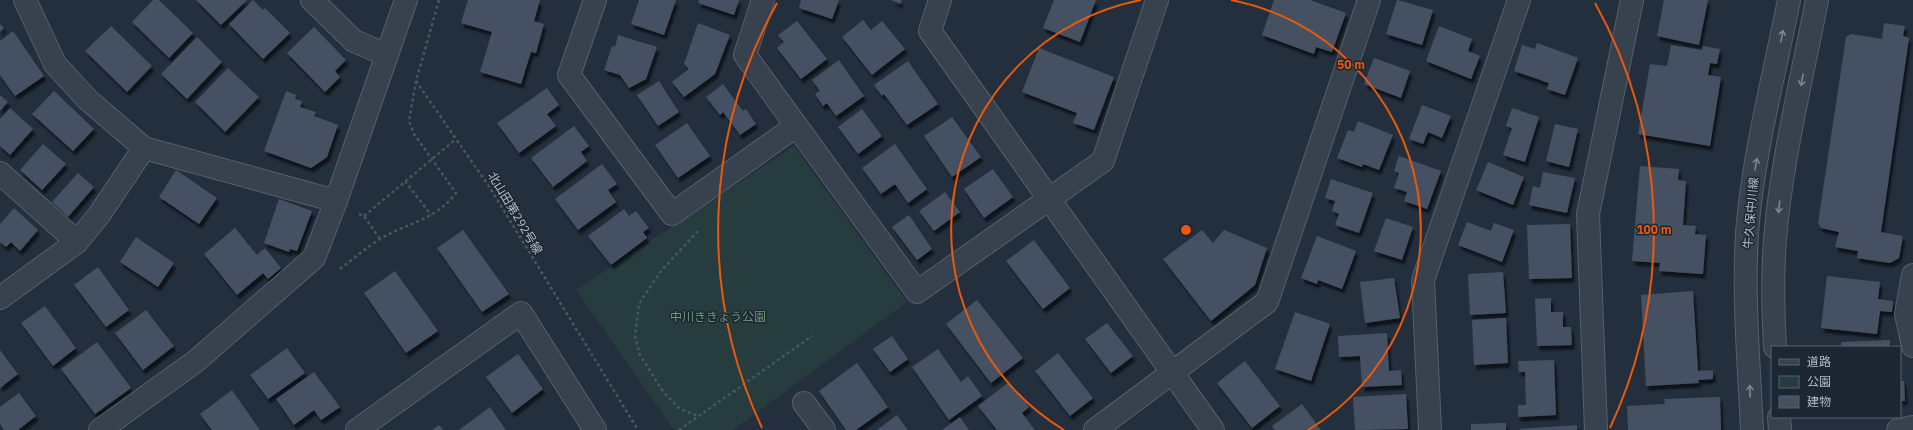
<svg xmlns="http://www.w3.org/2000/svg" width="1913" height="430" font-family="'IBM Plex Sans','Noto Sans JP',sans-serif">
<defs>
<filter id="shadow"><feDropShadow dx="2.5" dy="4.5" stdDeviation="1" flood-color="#0009"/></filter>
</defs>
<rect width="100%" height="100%" fill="#242f3e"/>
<polygon fill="#263c3f" points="794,146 907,302 733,430 674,430 576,290"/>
<g fill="#455162" filter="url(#shadow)">
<polygon points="153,0 159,0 193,33 169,58 132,22"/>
<polygon points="196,0 247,0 221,25"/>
<polygon points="253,0 263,10 265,8 290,33 263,59 229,24"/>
<polygon points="468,0 540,0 534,21 544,24 536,53 531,52 521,84 480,72 492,32 461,23"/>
<polygon points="639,0 676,0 664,35 631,24"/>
<polygon points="699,0 739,0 734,15 698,3"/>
<polygon points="801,0 839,0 832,19 799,8"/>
<polygon points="891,0 902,0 900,4"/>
<polygon points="1054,0 1096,0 1080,42 1043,28"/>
<polygon points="1274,0 1310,0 1346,13 1332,52 1316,47 1314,54 1262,35"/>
<polygon points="1397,0 1433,10 1422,45 1386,34"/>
<polygon points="1664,0 1708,0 1699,45 1657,36"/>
<polygon points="863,20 871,30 882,21 905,49 872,75 842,37"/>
<polygon points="797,21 827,59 801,79 777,48 784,42 778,35"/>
<polygon points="698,23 730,35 715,74 684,97 672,82 689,69 684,64"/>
<polygon points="1884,23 1905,26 1903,36 1909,38 1881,232 1903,236 1899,258 1890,263 1857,258 1858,251 1835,247 1839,232 1821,228 1818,223 1846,37 1851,34 1882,39"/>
<polygon points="0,24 4,28 0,32"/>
<polygon points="111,26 152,66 127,92 85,51"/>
<polygon points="1439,26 1472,39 1468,51 1480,56 1471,79 1426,61"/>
<polygon points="314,27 346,60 335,71 340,77 325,92 287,53"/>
<polygon points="13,31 44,76 15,96 0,75 0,41"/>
<polygon points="618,35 657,47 646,79 629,88 620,75 604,70 612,46 615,47"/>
<polygon points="197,37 222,62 187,99 161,74"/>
<polygon points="1537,43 1578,58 1565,95 1547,89 1549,83 1514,71 1522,45 1535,49"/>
<polygon points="1671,45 1702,50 1703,46 1720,49 1717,64 1710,63 1708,75 1721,77 1710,146 1638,134 1650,64 1667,66"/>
<polygon points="1039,48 1114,77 1094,130 1073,123 1077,113 1022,92"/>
<polygon points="1374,58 1410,71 1401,98 1364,84"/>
<polygon points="839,60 864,96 836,116 827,103 823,106 815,94 820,91 812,80"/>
<polygon points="908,61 938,104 907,125 884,94 882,96 874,85"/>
<polygon points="228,68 259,97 225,132 195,102"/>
<polygon points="659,81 679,112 658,126 637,95"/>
<polygon points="723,84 743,111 746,109 756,124 740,135 723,112 720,115 706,97"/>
<polygon points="547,88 559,105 547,114 556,126 519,153 497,123"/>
<polygon points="54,91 94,129 73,151 32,114"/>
<polygon points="286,91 296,95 295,99 302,101 300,107 316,112 314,116 338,125 327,157 311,168 264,151"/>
<polygon points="0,95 8,102 0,111"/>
<polygon points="1422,105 1451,116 1442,138 1428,132 1423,144 1409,139"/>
<polygon points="10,108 33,129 10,155 0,146 0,119"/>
<polygon points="1512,108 1539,117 1525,162 1503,155 1512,128 1506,126"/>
<polygon points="862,109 882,136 858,154 838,127"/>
<polygon points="952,117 981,157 952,177 924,136"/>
<polygon points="1358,121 1393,135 1379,170 1363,164 1362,167 1337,158 1348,130 1354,132"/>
<polygon points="687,123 710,156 678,178 655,145"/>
<polygon points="1555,124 1578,129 1569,167 1546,161"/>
<polygon points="574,126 589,146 581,152 587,161 553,187 531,158"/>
<polygon points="43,144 66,164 42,190 20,170"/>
<polygon points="895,144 927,189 908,203 895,184 881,194 862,168"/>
<polygon points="1399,156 1441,171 1427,209 1404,201 1407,192 1394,188 1399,173 1394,171"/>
<polygon points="1488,162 1524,177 1513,205 1476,190"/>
<polygon points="602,164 617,184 608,190 616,202 578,230 555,199"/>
<polygon points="1640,166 1679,169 1678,180 1686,181 1683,225 1696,226 1695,234 1706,235 1703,274 1659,271 1660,263 1632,261"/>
<polygon points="993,169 1013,197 984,218 964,189"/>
<polygon points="176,170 217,198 199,224 159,197"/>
<polygon points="1543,172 1575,178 1567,213 1529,205 1533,186 1540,188"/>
<polygon points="78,173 94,187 68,217 52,202"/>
<polygon points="1331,179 1373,193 1359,233 1335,225 1339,214 1332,211 1335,201 1325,198"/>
<polygon points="945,192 960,212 934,231 919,211"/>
<polygon points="279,199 312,211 297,251 290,249 289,252 264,243"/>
<polygon points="14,208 38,230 20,251 11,242 6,247 0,242 0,224"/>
<polygon points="624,209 629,216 636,211 649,228 643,232 647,238 611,265 588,236"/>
<polygon points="909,215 932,249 917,260 892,227"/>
<polygon points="1386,218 1413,227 1402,260 1374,251"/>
<polygon points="1467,222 1491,231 1494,223 1514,230 1502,262 1458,245"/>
<polygon points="1570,224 1572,278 1529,279 1527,225"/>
<polygon points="235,228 257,255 265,248 281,268 268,279 263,273 237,295 204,254"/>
<polygon points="463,230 509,294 482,312 437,248"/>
<polygon points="1202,230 1213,243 1224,230 1267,248 1255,285 1211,321 1163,259"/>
<polygon points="1317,236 1356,251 1342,289 1318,280 1317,284 1301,278"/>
<polygon points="136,237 174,263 158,287 120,262"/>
<polygon points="1034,240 1070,288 1043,309 1006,261"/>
<polygon points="98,267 129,310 106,327 74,285"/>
<polygon points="395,271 438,331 406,353 364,293"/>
<polygon points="1503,272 1506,313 1470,315 1468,274"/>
<polygon points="1827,276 1880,282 1878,299 1893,301 1892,312 1880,311 1877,334 1821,328"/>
<polygon points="1394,278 1400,318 1365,323 1360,282"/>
<polygon points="1693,291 1698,371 1713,370 1713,379 1698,380 1699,383 1646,386 1641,295"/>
<polygon points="1551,298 1551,312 1563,312 1563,327 1571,327 1572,345 1537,346 1535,299"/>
<polygon points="977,300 1023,358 991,383 946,324"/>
<polygon points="45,306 76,348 53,366 21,323"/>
<polygon points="146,310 174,346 143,370 115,333"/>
<polygon points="1295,312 1330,324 1311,381 1275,369"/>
<polygon points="1506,318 1508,363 1474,365 1472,320"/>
<polygon points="1107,323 1133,356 1111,373 1085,339"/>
<polygon points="1387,333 1389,371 1401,370 1402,385 1362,387 1360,356 1339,357 1338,336"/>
<polygon points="892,336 908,359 890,372 873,349"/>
<polygon points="1890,340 1890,347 1842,347 1841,342"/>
<polygon points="97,342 131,388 95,414 61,369"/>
<polygon points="287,348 305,373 268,399 250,375"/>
<polygon points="938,349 961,382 968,376 982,396 949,420 912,367"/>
<polygon points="0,350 18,374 0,388"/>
<polygon points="1058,353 1093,398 1070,416 1035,371"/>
<polygon points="518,354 543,389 512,413 486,377"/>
<polygon points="1554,360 1556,415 1518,417 1518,405 1526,405 1525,372 1519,372 1518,361"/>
<polygon points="1245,361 1280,406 1252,428 1217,383"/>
<polygon points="857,363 888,407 856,430 846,430 819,391"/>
<polygon points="314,372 340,407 321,420 314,410 294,425 276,399"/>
<polygon points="1900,381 1904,381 1905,401 1900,401"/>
<polygon points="1009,382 1029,407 1022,413 1035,430 997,430 978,406"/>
<polygon points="232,390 260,430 212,430 200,414"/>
<polygon points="19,393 36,416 18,430 4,430 0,424 0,407"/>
<polygon points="1406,394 1408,429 1355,430 1353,397"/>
<polygon points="1720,397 1721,430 1628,430 1627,406 1665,404 1664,399"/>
<polygon points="1302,404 1321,430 1275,430 1272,426"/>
<polygon points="490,407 506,430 459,430"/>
<polygon points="897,415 908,430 877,430"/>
<polygon points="960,417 969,430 942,430"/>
<polygon points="1506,423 1506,430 1471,430 1471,424"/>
<polygon points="439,425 443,430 432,430"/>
<polygon points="1577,425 1577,430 1520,430 1520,429"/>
</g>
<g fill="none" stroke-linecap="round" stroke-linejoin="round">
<defs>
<g id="minor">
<polyline points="312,0 354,41 387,55"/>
<polyline points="595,0 569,75 672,214 796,126"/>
<polyline points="763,0 745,55 917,292 1103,161 1157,0"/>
<polyline points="940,0 930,31 1213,430"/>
<polyline points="144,148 336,201"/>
<polyline points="0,173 77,242"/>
<polyline points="1913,275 1906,314 1913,346"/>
<polyline points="0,298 77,242 99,215 144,148 88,100 55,64 25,0"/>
<polyline points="804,403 824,430"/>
<polyline points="100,430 196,361 314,258 336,201 406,0"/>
<polyline points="357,430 521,313 595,430"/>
<polyline points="1095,430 1267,302 1369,0"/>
<polyline points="1430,430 1423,280 1519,0"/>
<polyline points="1596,430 1588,214 1632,0"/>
<polyline points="1898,430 1913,427"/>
</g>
<g id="tertiary">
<path d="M1775,347C1773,311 1772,276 1775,240C1781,162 1802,78 1817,0"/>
<polyline points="1779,417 1780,430"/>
<path d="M1752,430C1749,365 1743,298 1747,233C1753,155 1774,76 1789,0"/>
</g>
</defs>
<use href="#minor" stroke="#565f6c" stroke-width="24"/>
<use href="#tertiary" stroke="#565f6c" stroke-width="24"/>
<g stroke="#44595c" stroke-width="2.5" stroke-dasharray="3 3" stroke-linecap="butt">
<polyline points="416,81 490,188 638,430"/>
<polyline points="405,181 431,215"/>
<polyline points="359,214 364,216 380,239"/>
<polyline points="364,216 456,139"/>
<polyline points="698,231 661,271 639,304 635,336 640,355 664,393 680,409 698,416"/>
<path d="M340,269C353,259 366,248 380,239C407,223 436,220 456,193L414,134L409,121L416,81L439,0"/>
<polyline points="679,430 812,336"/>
</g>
<use href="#minor" stroke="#38414e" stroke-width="22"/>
<use href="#tertiary" stroke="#38414e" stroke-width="22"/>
</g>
<defs><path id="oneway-shaft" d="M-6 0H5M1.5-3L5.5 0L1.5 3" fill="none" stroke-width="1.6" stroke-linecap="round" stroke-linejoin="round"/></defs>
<g stroke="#7c8592">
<use href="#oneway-shaft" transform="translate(1782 36) rotate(-79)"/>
<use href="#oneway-shaft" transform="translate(1802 80) rotate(101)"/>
<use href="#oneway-shaft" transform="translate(1756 164) rotate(-79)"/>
<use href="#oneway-shaft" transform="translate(1779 207) rotate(97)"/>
<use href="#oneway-shaft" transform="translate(1750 391) rotate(-92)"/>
</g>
<g fill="none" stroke="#e8590c" stroke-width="2">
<path d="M1064 430A234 234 0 0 1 1141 0M1231 0A234 234 0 0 1 1308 430"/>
<path d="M762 428A468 468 0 0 1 777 3M1595 3A468 468 0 0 1 1610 428"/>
</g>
<g text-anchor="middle" stroke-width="3" stroke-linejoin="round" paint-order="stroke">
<g font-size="12" fill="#b4bcc9" stroke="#1d2633">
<text transform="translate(515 213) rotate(59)" y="4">北山田第292号線</text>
<text transform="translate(1751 213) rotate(-85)" y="4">牛久保中川線</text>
</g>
<g font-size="12" fill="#6b9a76" stroke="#1d2633">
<text x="718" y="321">中川ききょう公園</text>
</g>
</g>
<circle cx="1186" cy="230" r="6" fill="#e8590c" stroke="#1d2633" stroke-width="2"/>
<g font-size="12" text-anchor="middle" font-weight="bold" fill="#e8590c" stroke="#1d2633" stroke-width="3" stroke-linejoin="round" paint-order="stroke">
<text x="1351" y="69">50 m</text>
<text x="1654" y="234">100 m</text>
</g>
<rect x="1771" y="346" width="130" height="72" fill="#1d2633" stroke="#59626f"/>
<rect x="1779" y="359" width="20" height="6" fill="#38414e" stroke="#59626f"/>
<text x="1807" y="366" font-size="12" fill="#b4bcc9">道路</text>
<rect x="1779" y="376" width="20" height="12" fill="#263c3f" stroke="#59626f"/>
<text x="1807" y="386" font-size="12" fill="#b4bcc9">公園</text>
<rect x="1779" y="396" width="20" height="12" fill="#455162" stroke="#59626f"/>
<text x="1807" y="406" font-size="12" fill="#b4bcc9">建物</text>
</svg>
